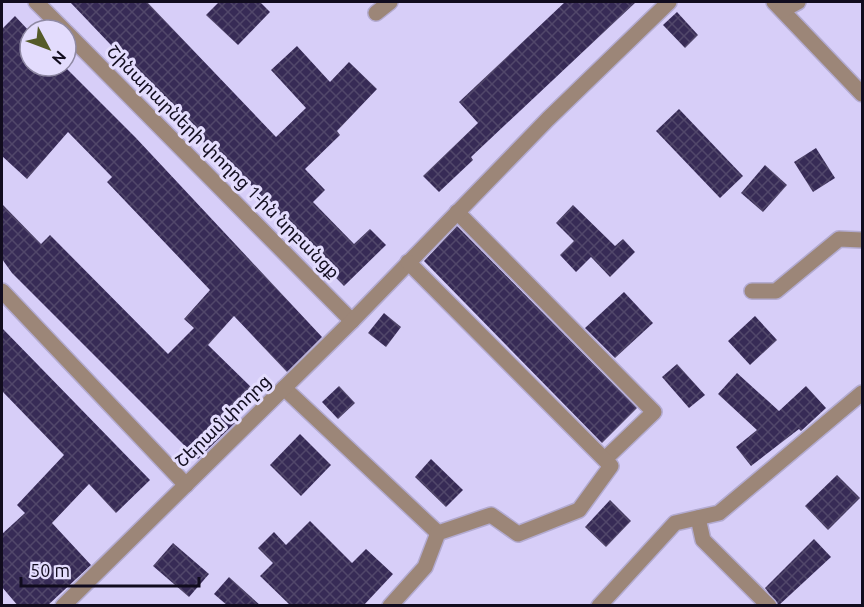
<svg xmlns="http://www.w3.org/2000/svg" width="864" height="607" font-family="Ubuntu,'Noto Sans Armenian',sans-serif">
<defs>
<pattern id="building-cross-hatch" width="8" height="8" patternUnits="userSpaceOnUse" patternTransform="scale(1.5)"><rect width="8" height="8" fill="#372b56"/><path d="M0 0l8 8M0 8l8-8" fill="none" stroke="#51476a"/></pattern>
</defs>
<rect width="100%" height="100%" fill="#d7cef8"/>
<g fill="url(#building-cross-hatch)">
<polygon points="70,2 147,2 276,137 306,108 271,70 297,46 330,82 349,62 377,89 337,131 340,135 305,169 325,190 313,202 354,244 370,229 386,245 344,286 296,237 299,234 232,166 229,169"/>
<polygon points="219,2 260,2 270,12 238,45 206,15"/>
<polygon points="565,2 636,2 471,157 473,160 439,192 423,176 478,123 459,102"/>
<polygon points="677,12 698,35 685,48 663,25"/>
<polygon points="15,16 30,32 30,66 64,66 136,138 322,337 287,372 234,316 208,345 253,389 228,415 236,422 198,459 12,273 2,259 2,204 41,244 50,235 168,354 194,328 184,319 210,290 107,182 112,177 68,132 27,179 2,156 2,29"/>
<polygon points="679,109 743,176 720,198 656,131"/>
<polygon points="816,148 835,178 813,192 794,162"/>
<polygon points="765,165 787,185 763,212 741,193"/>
<polygon points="573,205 615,246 623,239 635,252 610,277 591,257 576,272 560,255 574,241 556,223"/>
<polygon points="457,226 637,408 602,443 424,261"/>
<polygon points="624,292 653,323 615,358 585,328"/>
<polygon points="384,313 401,327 386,347 368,333"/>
<polygon points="755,316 777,340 750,365 728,341"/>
<polygon points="2,328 150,480 116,513 89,484 52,523 91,565 47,606 18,606 2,587 2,534 25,513 17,505 64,455 2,391"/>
<polygon points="677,364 705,395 689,408 662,377"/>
<polygon points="737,373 779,411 806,386 826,408 801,431 799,429 751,466 736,447 757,430 718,394"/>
<polygon points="339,386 355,403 338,419 322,402"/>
<polygon points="300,434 331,465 301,496 270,465"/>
<polygon points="431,459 463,490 446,507 415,477"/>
<polygon points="837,475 860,498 828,530 805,506"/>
<polygon points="610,500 631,521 606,547 585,527"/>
<polygon points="310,521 352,563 366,549 393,574 363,606 291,606 260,576 273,563 258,548 274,532 286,545"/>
<polygon points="814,539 831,557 778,606 765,588"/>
<polygon points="173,543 209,574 189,597 153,566"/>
<polygon points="229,577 261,606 228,606 214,594"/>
</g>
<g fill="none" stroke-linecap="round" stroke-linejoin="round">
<defs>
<g id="minor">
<polyline points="36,2 64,30"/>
<polyline points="774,2 862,94"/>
<polyline points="783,10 798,2"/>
<polyline points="376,13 390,2"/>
<polyline points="66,32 352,321"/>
<polyline points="457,212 654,412 605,459"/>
<polyline points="2,291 186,485"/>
<polyline points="752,291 776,291 839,239 862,240"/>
<polyline points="284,388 438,533"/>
<polyline points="698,518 703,540 769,606"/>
<polyline points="63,606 352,321 548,119 669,2"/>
<polyline points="390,606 425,567 438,533 491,515 518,534 579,510 611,466 408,262"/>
<polyline points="599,606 675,523 719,513 862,393"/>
</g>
</defs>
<use href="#minor" stroke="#b3abd1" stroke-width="18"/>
<use href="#minor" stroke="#9c8678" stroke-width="15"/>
</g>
<g text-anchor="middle" stroke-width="6" stroke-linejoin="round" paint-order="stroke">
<g font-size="18" fill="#110c1e" stroke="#e3dcfd">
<text transform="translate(223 162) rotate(45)" y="6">Շինարարների փողոց 1-ին նրբանցք</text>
<text transform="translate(223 421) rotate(-44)" y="6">Շերամ փողոց</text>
</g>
</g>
<rect width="864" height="607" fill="none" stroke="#110c1e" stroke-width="6"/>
<g transform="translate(48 48) rotate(131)"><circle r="28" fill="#e3dcfd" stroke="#8f89a4" stroke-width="1.5"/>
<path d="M0-4.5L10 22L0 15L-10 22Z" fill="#555b29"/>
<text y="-9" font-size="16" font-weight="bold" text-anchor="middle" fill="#110c1e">N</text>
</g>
<path d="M21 577v9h178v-9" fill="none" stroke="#110c1e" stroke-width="3"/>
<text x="30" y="577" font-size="18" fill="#110c1e" stroke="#e3dcfd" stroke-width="4.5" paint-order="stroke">50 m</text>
</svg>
